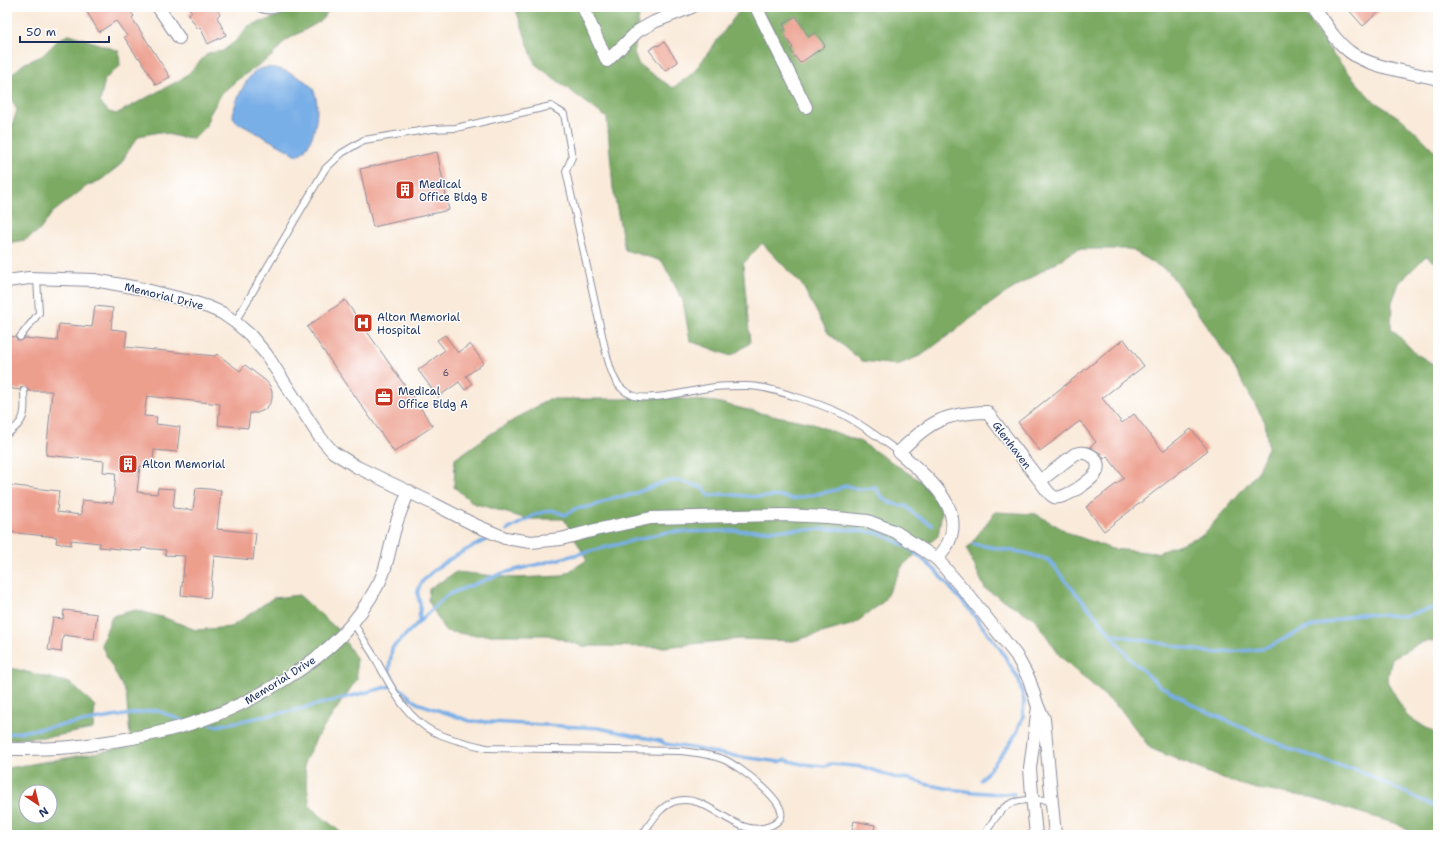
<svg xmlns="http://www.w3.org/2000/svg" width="1445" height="842" font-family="'Shantell Sans',sans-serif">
<rect width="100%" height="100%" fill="#fff"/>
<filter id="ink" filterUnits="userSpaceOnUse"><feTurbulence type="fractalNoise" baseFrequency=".025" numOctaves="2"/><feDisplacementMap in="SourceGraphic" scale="8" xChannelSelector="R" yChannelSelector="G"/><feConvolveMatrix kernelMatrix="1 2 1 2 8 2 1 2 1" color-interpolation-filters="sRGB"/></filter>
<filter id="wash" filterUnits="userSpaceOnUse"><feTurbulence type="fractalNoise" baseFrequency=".012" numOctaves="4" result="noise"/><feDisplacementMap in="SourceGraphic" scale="16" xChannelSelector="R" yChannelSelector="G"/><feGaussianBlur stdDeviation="0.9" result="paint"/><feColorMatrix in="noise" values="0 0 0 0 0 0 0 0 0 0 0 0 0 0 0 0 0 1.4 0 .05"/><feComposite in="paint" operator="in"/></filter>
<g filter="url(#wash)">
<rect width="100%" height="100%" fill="#f9ead9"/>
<g fill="#7baa63" stroke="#4b6c60" fill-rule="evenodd">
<polygon points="296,7 329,7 329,10 321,21 285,41 272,56 237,80 222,93 210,114 205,128 194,138 179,137 159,132 139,136 130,148 120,165 101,180 87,186 52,213 40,230 25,240 7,243 7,140 17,110 8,94 7,78 25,63 42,56 58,40 70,34 119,51 120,66 105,79 100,102 109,112 116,114 178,81 188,74 208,53 223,51 238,39 248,26 268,20"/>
<polygon points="515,7 640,7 634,53 639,65 673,88 693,73 742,7 1301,7 1334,56 1372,100 1403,120 1438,154 1438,264 1426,256 1399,283 1392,302 1391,328 1415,353 1438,367 1438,640 1423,642 1392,658 1387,681 1407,716 1438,735 1438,835 1416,835 1397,824 1308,797 1257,789 1223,779 1150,748 1122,711 1060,656 1035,619 985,589 967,549 995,512 1036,514 1071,534 1112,549 1157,553 1203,535 1257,473 1268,447 1265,422 1229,358 1169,272 1130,249 1078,249 1001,296 922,355 897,365 862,361 828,333 802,285 762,243 743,264 750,343 731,356 690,341 683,301 662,261 625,250 613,188 607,118 535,64"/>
<polygon points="651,396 716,402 760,413 808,422 861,442 925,484 942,511 938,536 903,565 883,602 854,624 793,641 739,639 665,647 582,646 548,635 471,635 445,631 428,600 429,589 456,572 515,578 562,576 587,560 564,519 527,519 473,503 454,487 455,459 492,433 549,399 624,399"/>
<path d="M299,595L337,629L356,658L357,679L316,739L304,763L310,807L344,835H7V768L56,760L131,746L126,694L101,645L112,616L136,610L165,618L196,630L231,627L273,598ZM26,792H50V816H26Z"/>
<polygon points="7,667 70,683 95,706 93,729 55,736 7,740"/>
</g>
<path fill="#79afe7" stroke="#4a6fa2" d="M263,68C267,68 271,67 275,68C285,70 308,80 313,89C322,104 315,150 297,155L238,123L233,117C233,104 245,81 254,72C256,70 260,69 263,68Z"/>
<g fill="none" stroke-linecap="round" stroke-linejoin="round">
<g stroke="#79afe7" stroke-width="3.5">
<path d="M507,530L537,514L552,510L565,515L575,509L594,506L615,497H623L636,493L667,481H681L703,488L710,496L721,494L760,497L781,496L792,499L836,490L846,485C858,490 863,490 876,487C880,500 893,505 906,506L913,513L932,525"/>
<polyline points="973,544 1025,553 1049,560 1063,578 1111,634 1130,659 1159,685 1197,707 1288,748 1346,768 1353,768 1438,808"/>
<path d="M419,622C419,615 421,609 420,603C419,599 417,595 418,591C421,572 469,548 486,540"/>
<polyline points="1111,634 1213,653 1253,650 1270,646 1304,629 1358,614 1403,616 1438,607"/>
<polyline points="211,725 216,726 296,710 391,686"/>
<polyline points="7,734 156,710 186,722"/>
<path d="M981,780L1009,745L1017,732L1023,716L1024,700L1019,680L1001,650L968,608L934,569L909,548L879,533L844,529L667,532L503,573L447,595L392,648L389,671L396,685L417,703L470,721L599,728L660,741L665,744L692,748L726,755L780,762L785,760L802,764L825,766L831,764L864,767L899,779C909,776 919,783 929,785C957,791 985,794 1014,794"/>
</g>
</g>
<g id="blocks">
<g fill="#ed9f8e">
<polygon points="84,7 127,7 134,16 132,18 170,77 156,85 139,57 138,58 124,37 127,36 116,21 99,32"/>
<polygon points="188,7 215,7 220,14 217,17 226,35 208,44 200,27 198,29 188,14 192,12"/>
<polygon points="1346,7 1384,7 1363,26"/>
<polygon points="796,16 809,37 816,32 825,46 800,63 790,50 793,48 782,31 786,29 783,24"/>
<polygon points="664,42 678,62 665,71 649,50 657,45 658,46"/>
<polygon points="437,152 449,210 373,227 360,169"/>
<polygon points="345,300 433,426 394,452 307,327"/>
<polygon points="95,306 113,308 111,329 127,331 125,347 215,356 217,354 240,371 245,365 266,381 270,386 272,392 272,399 269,405 264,410 257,413 250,413 248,428 218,425 220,404 147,396 144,416 157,417 156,424 180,427 177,452 154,450 152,468 140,466 137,492 157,494 158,488 175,489 173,508 193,510 196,488 221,490 217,529 256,533 253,560 214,556 210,598 181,595 185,556 165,555 166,550 142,548 141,551 99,547 100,543 71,540 71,545 56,543 57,537 7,532 7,485 59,491 57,512 81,515 82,500 113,503 116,473 103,472 104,461 46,455 52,391 28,391 28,388 24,387 21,387 20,390 7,388 7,336 16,337 17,340 20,341 25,338 57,341 59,324 92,327"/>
<polygon points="445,335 458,353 470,344 484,363 466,376 472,384 465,390 459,382 438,397 418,370 445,350 437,340"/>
<polygon points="1124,339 1144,366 1102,398 1122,423 1134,414 1163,451 1191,429 1208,450 1104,531 1086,507 1124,478 1107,456 1104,459 1100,453 1090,447 1096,442 1080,421 1040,451 1018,422"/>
<polygon points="64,610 97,614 94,639 63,635 61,652 48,650 53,618 63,619"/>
<polygon points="854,821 875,825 873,835 851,835"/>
</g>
</g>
</g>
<g filter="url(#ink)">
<use href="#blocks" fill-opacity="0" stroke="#8a8c9c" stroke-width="1"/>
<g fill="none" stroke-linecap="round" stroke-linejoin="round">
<defs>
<g id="service">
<path d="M258,7C266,12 273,11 281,7"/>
<path d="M235,322L325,169L342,153L364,140L432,129L456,128L551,106L564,114L572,157L566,171L606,353C611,370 614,388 632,395C648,403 696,389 715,387C725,386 736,386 746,386C762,386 778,391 793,396C810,401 828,407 844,415C864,426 881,439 899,452"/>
<polyline points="20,337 39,313 37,278"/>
<path d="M7,434C27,421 25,412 24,391"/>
<path d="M353,622C360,634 367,645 374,656C390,684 404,717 434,732C451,740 470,744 487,748L680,751C696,753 711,754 725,760C738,766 786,800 781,817C779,822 774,824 770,826C734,841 708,789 673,802C658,808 651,823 642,835"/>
<path d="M984,835C991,826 997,811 1008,805C1020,798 1038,800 1052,800"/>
</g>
<g id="minor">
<polyline points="158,7 179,38"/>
<polyline points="583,7 607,61 638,31 654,22 692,7"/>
<polyline points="756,7 806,107"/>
<path d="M1313,7C1324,22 1335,41 1350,52C1368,67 1414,73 1438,79"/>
<polyline points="7,281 29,278 94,280 138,288 186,300 208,307 222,313 235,322 250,335 266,354 319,436 333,452 357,467 434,504 475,525 505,538 531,542 561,539 595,530 651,518 784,515 827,517 868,521 896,532 937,559 970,597 1016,655 1029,679 1038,707 1044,719 1055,835"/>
<path d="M937,559C977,516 931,481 899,452C929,422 944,413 987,412L1040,481C1044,486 1048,494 1054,497C1063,501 1094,479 1097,471C1101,457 1086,450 1075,454L1040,481"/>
<path d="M7,749C28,749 49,749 71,747C83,746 95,744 107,742C174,733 230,715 287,678C330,651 356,626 380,581C388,565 390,545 395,528C398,516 404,503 409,491"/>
<polyline points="1036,835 1032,795 1030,768 1038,707"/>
</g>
</defs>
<use href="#service" stroke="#8a8c9c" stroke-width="8"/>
<use href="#minor" stroke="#8a8c9c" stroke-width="14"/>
<use href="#service" stroke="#fff" stroke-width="6"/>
<use href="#minor" stroke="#fff" stroke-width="12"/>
</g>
</g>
<defs>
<symbol id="building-square" viewBox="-11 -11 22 22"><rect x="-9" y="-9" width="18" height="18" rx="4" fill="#c8321e" stroke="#fff"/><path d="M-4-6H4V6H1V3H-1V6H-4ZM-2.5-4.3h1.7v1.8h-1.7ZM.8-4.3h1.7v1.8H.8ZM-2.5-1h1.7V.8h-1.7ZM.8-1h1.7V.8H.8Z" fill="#fff"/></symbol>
<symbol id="hospital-square" viewBox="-11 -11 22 22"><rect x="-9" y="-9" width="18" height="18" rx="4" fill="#c8321e" stroke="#fff"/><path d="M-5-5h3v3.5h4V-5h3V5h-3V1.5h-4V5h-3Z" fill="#fff"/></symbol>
<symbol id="office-square" viewBox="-11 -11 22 22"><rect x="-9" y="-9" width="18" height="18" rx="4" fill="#c8321e" stroke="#fff"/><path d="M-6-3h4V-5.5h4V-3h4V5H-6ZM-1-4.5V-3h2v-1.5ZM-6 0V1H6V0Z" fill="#fff"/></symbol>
</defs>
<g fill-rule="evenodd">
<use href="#building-square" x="394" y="179" width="22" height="22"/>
<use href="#hospital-square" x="352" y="312" width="22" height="22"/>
<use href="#office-square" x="373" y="386" width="22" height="22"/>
<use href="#building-square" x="117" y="453" width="22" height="22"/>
</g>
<g text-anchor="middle" stroke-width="3" stroke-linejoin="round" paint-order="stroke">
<g font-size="9" fill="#504b6a">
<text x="446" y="376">6</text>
</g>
<g font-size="11" fill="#1b2f5e" stroke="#fff" text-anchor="start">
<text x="419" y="188">Medical<tspan x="419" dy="13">Office Bldg B</tspan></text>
<text x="377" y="321">Alton Memorial<tspan x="377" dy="13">Hospital</tspan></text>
<text x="398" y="395">Medical<tspan x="398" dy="13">Office Bldg A</tspan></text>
<text x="142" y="468">Alton Memorial</text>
</g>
<g font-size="11" fill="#1b2f5e" stroke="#fff">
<text transform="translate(164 296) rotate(14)" y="4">Memorial Drive</text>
<text transform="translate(1012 445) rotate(53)" y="4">Glenhaven</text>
<text transform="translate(280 680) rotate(-32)" y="4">Memorial Drive</text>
</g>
</g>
<rect width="1445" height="842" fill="none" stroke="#fff" stroke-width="24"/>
<g transform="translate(38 804) rotate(145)"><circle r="19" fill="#ffffff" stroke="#a4acbf"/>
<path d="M0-3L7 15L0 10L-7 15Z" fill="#c8321e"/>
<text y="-6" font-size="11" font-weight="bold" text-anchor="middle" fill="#1b2f5e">N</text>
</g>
<path d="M20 36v6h89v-6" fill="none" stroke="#1b2f5e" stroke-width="2"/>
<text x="26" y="36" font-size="12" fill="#1b2f5e" stroke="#ffffff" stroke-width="3" paint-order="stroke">50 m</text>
</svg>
